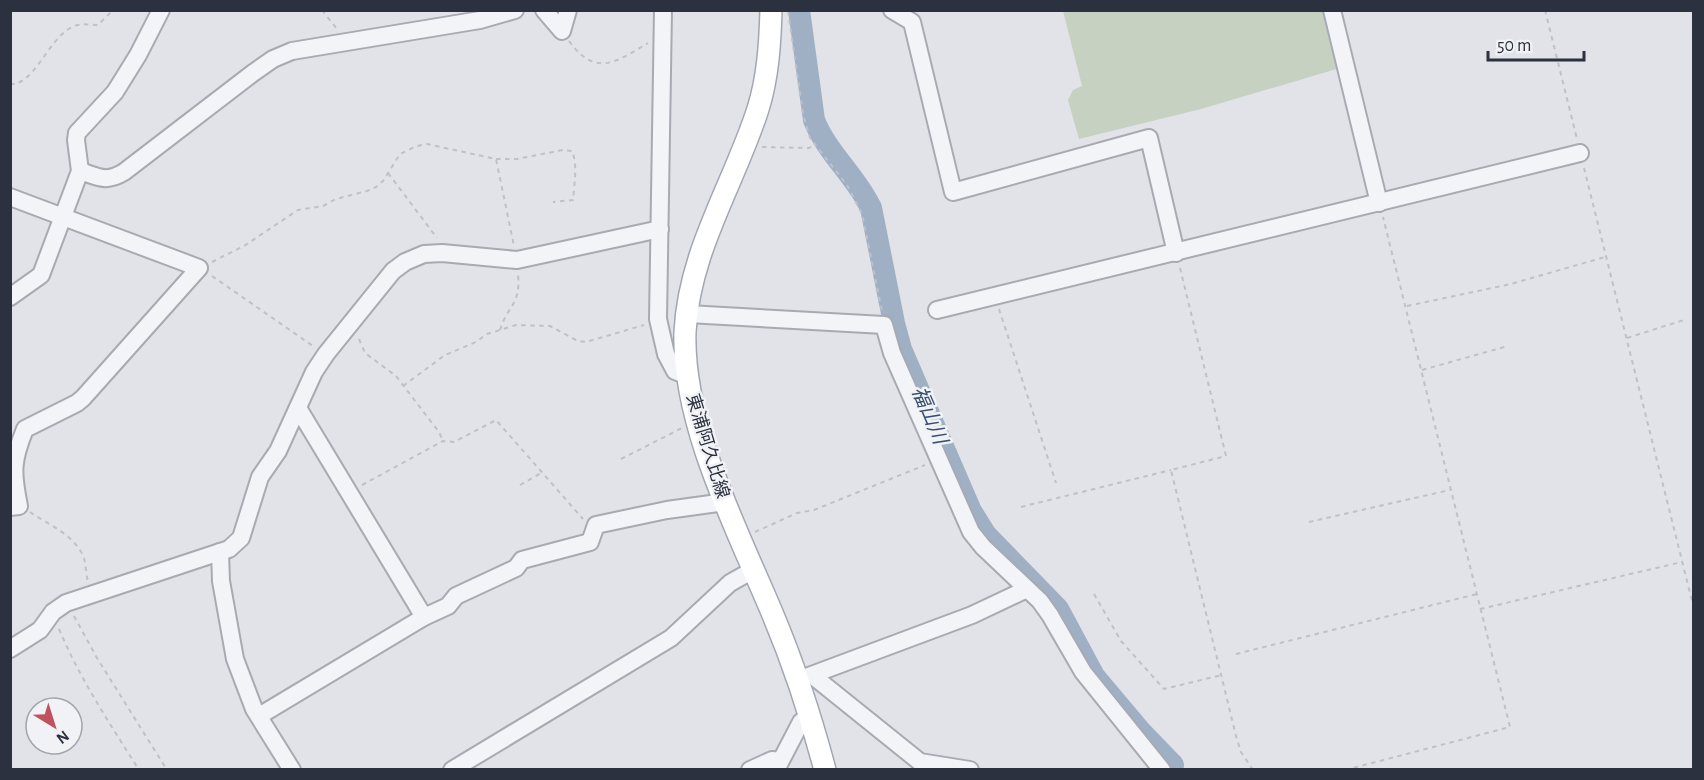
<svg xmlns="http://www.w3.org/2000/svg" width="1704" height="780" font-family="'Alegreya Sans','Noto Sans JP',sans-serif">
<rect width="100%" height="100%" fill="#e1e3e8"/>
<polygon fill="#c6d1c2" points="1063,11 1324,11 1340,68 1201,109 1079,139 1068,100 1073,90 1082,86"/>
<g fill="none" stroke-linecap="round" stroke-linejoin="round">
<polyline stroke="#9fb0c4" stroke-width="4" points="1171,770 1173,765 1180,770"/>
<path stroke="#9fb0c4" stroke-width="22" d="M799,10L814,120C827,153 856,176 871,208L894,323L901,349L971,511L986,535L1058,609L1094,676L1142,733L1173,765"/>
<defs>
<g id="minor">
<polyline points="544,10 562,31 568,10"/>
<polyline points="663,10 658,319 666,354 675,371 688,376"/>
<polyline points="892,10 912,22 953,192 1149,138 1176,253"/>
<polyline points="1332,10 1379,203"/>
<path d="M80,171C99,177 106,183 124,172L253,73L273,59L292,51L480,20L515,10"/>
<path d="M10,197L199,268L83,398L77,403L25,429C12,461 12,472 19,506L10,507"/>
<polyline points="10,297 41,275 80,171 76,140 77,133 115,92 138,55 161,10"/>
<polyline points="937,310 1580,153"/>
<polyline points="688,314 884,325 892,353 971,532 983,547 1040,601 1050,615 1083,672 1162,770"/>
<polyline points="298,408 424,617"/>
<polyline points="220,552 221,581 235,659 254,709 292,770"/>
<polyline points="10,649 40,630 53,612 66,603 229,549 241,538 260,477 278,451 314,372 326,354 393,271 405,262 424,254 442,253 517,260 660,229"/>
<polyline points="813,676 920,762 970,770"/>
<polyline points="798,680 972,615 1027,589"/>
<polyline points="259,716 424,617 448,606 456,596 516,568 522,560 590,542 596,525 667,510 725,502"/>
<polyline points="452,770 671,638 730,583 753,570"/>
<polyline points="750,770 772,760 780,761"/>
<polyline points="776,770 801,722 809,715"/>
</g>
<path id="major" d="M771,10C770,44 768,77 758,109C734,184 689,251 685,332C682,425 738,531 773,615C794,665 811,717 825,770"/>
</defs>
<use href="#minor" stroke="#a7aab2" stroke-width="20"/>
<use href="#major" stroke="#a1a7b2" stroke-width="24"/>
<g stroke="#bfc1c7" stroke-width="2" stroke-dasharray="4.5 4.5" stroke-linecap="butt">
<polyline points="322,10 337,29"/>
<polyline points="1545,10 1577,139"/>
<polyline points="788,11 803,114 810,138 847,185 862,214 882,311"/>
<path d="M569,41C596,78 616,62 648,43"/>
<path d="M10,84C35,86 48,37 74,26C82,23 90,25 98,25L113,10"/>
<polyline points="762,147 809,148 815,144"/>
<path d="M496,159H517L563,150L572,151C578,165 574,185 573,200L553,202"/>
<polyline points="1584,168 1694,609"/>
<polyline points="388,173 437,238"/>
<polyline points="212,262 244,246 298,210 323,206 336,199 367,191 376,187 383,181 400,154 417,146 427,144 496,159 514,246"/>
<polyline points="1180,268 1226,456 1171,470 1236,736 1241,752 1253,770"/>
<polyline points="212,276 313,346"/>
<polyline points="1407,306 1511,284 1605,257"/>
<polyline points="999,309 1056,483"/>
<path d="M500,330C507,306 521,305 518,275"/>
<polyline points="1627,338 1684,320"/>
<polyline points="359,339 365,353 396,376 439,432 443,441"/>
<polyline points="1422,370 1508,346"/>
<polyline points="403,386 445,355 476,342 487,334 516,325 550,326 578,341 586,342 644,325"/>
<polyline points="621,459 682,428"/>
<polyline points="362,485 443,441 454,442 496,420 583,519"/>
<polyline points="520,485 543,472"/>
<polyline points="1021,507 1171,470"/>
<path d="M30,512C49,525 75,535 84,558C86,566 86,574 88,582"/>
<polyline points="1309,522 1450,490"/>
<polyline points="755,532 797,513 814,510 925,465"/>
<polyline points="1094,594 1121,641 1164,689 1222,675"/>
<polyline points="1480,609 1682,562"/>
<polyline points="74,616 97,658 167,770"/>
<path d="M59,629C80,679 110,724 139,770"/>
<polyline points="1236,654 1477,594"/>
<polyline points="1345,770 1510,727 1383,217"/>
</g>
<use href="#minor" stroke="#f3f4f7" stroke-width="16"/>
<use href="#major" stroke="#fff" stroke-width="21"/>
</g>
<g text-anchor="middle" stroke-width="5" stroke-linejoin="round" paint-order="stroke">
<g font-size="18" fill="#2b313e" stroke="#f0f2f6">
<text transform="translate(708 446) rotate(73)" y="6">東浦阿久比線</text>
</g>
<g font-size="20" font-style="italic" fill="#394f6d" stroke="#f0f2f6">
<text transform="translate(930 415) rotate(67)" y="7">福山川</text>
</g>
</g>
<rect width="1704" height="780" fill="none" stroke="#2b313e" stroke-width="24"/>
<g transform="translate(54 726) rotate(142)"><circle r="28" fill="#f0f2f6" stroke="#a1a5ac" stroke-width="1.5"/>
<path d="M0-4.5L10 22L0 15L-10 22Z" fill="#c0525f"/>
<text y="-9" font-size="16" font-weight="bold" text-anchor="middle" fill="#2b313e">N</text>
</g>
<path d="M1488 51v9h96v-9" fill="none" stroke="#2b313e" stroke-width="3"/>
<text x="1497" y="51" font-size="18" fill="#2b313e" stroke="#f0f2f6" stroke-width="4.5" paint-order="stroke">50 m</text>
</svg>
